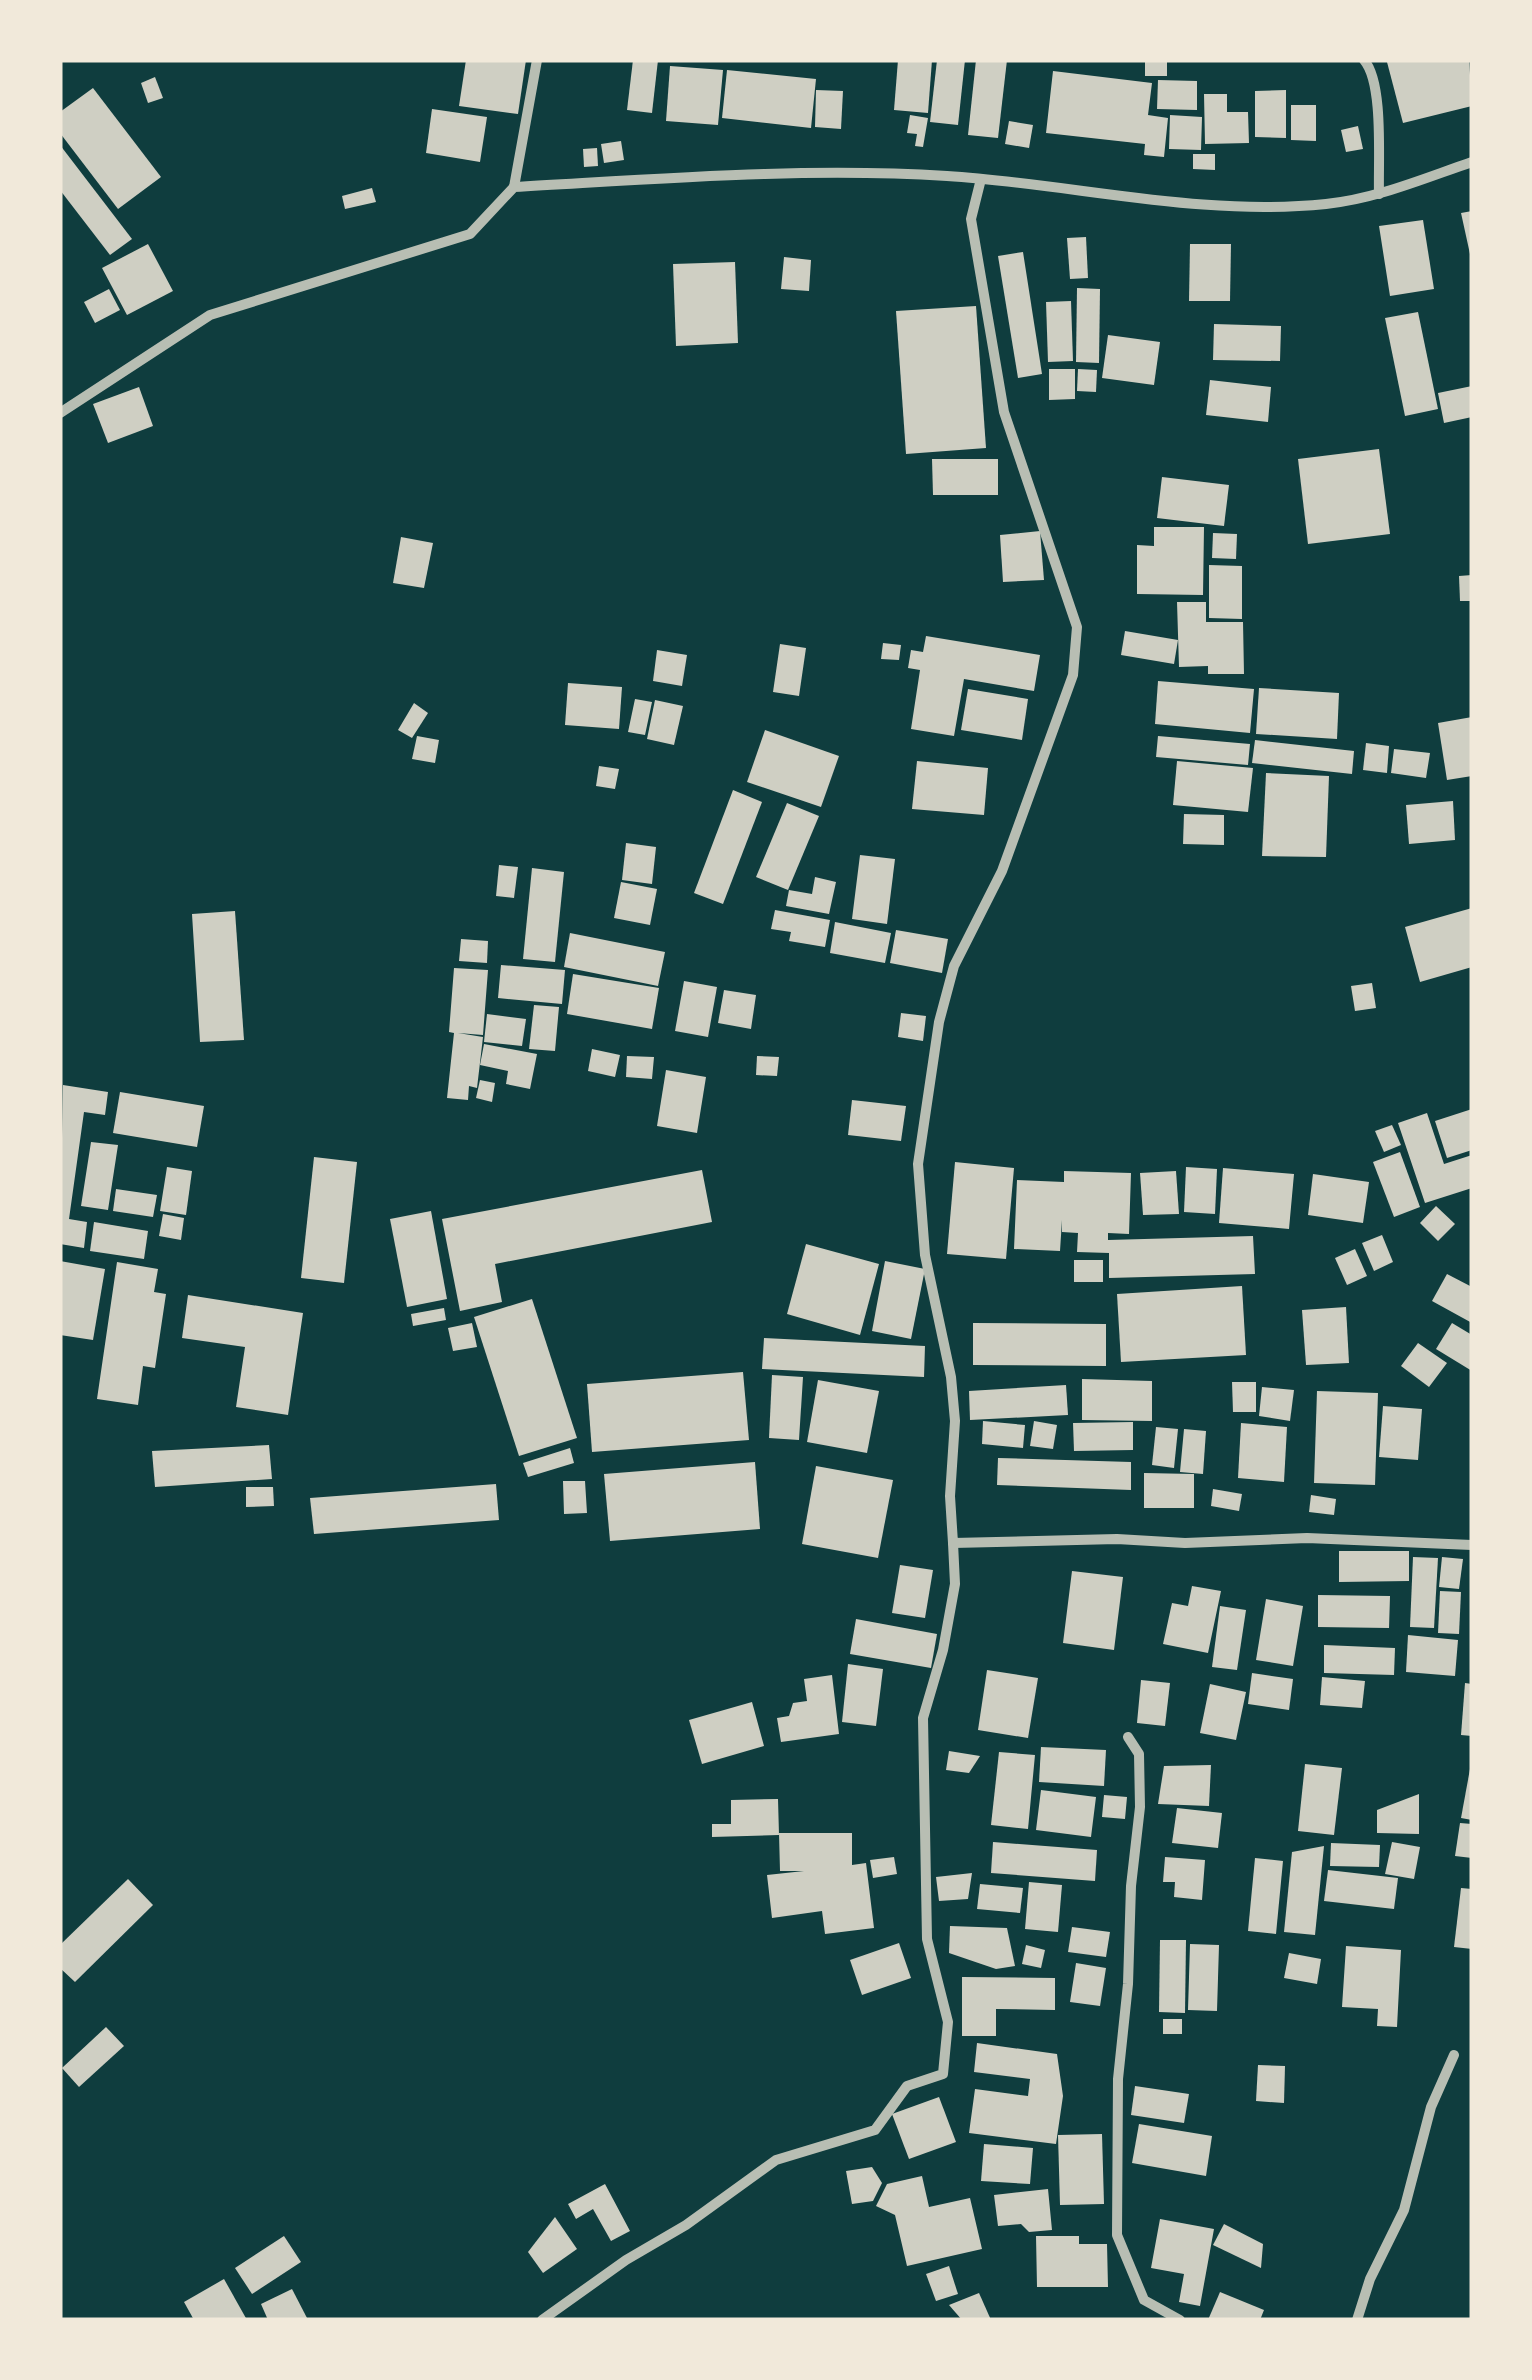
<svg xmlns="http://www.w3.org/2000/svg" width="1532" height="2380" font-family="'Roboto Condensed',sans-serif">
<rect width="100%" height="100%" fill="#0f3d3e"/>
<g fill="#cfcfc3">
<polygon points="466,60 526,60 518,114 459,106"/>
<polygon points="633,60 658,60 652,113 627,110"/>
<polygon points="898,60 932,60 928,113 894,110"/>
<polygon points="937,60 965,60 958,125 930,122"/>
<polygon points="976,60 1007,60 998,138 968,135"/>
<rect x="1145" y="60" width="22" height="16"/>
<polygon points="1396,60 1469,60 1472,106 1403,123 1387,62"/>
<polygon points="670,66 723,70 718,125 666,121"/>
<polygon points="727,70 816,79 811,128 722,118"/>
<polygon points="1053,71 1152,83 1148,115 1168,118 1164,157 1144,155 1145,144 1046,133"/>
<polygon points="155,77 163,98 148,103 141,83"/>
<polygon points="1158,80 1197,81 1197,110 1157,109"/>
<polygon points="93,88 161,177 118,209 60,133 60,112"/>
<polygon points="816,90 843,91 841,129 815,127"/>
<polygon points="1286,90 1286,138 1255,137 1255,91"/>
<polygon points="1204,94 1227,94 1227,112 1248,112 1249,143 1205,144"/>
<polygon points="1291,105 1316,105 1316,141 1291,140"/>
<polygon points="432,109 487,117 480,162 426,153"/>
<polygon points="910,115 928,118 923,147 915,146 917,134 907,133"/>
<polygon points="1170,115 1202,117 1201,150 1169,149"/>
<polygon points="1009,121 1033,125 1029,148 1005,144"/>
<polygon points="1358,126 1363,149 1346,152 1341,130"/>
<polygon points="621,141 624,160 604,163 601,144"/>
<polygon points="60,145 132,239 110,255 60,190"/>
<polygon points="597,148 598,166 584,167 583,149"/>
<polygon points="1193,154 1215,154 1215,170 1193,169"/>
<polygon points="372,188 376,202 345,209 342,196"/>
<polygon points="1472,211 1472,254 1470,254 1461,213"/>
<polygon points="1423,220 1434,289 1390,296 1379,226"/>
<polygon points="1086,237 1088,278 1070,279 1067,238"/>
<polygon points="148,244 173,291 127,315 102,268"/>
<polygon points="1190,244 1231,244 1230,301 1189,301"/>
<polygon points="1023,252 1042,374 1018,378 998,256"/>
<polygon points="784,257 811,260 809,291 781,289"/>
<polygon points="735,262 738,343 676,346 673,264"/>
<polygon points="1077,288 1100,289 1099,363 1076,362"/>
<polygon points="109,289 120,310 95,323 84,302"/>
<polygon points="1071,301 1073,361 1048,362 1046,302"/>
<polygon points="976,306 986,448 906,454 896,311"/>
<polygon points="1418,312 1438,409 1405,416 1385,318"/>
<polygon points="1214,324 1281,326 1280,361 1213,360"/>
<polygon points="1108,335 1160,342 1154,385 1102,378"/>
<polygon points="1049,369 1075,369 1075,399 1049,400"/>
<polygon points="1078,369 1097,370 1096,392 1077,391"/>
<polygon points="1210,380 1271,387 1268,422 1206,415"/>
<polygon points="1472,386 1472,417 1444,423 1438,393"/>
<polygon points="139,387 153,426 108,443 93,404"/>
<polygon points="1379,449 1390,534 1308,544 1298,459"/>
<polygon points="932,459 998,459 998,495 933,495"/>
<polygon points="1162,477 1229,485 1224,526 1157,518"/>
<polygon points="1154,527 1204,527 1203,595 1137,594 1137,545 1154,546"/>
<polygon points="1040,531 1044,580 1003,582 1000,535"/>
<polygon points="1213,533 1237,534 1236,559 1212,558"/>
<polygon points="401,537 433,543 424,588 393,583"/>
<polygon points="1209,565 1242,566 1242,619 1209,618"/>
<polygon points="1472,575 1472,601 1460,601 1459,576"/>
<polygon points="1177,602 1206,602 1206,622 1243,622 1244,674 1208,674 1208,666 1179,667"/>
<polygon points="1125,631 1178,640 1174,664 1121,655"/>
<polygon points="926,636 1040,655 1034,691 964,679 954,736 911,729 920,670 908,668 911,650 923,652"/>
<polygon points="883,643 901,645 899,660 881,659"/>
<polygon points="780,644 806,648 799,696 773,692"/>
<polygon points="657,650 687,655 682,686 653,681"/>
<polygon points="1158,681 1254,689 1250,733 1155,724"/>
<polygon points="568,683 622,687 619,729 565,725"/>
<polygon points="1259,688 1339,693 1337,739 1256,734"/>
<polygon points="968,689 1028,699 1022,740 961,730"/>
<polygon points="635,699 652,702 645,735 628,732"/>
<polygon points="655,700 683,706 674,745 647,739"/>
<polygon points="414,703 428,713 412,738 398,730"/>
<polygon points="1472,717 1472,776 1447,780 1438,723"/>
<polygon points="765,730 839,756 821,807 747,782"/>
<polygon points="417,736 439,740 435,763 412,759"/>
<polygon points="1158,736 1250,744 1248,765 1156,757"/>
<polygon points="1255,740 1354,751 1352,774 1252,763"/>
<polygon points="1366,743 1389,746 1387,773 1363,770"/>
<polygon points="1394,749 1430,753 1426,778 1391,773"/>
<polygon points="917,761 988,768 984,815 912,809"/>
<polygon points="1177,761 1253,768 1248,812 1173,805"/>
<polygon points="599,766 619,769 615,789 596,786"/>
<polygon points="1266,773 1329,776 1326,857 1262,856"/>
<polygon points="733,790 762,802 723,904 694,893"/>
<polygon points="1453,801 1455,840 1409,844 1406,805"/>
<polygon points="787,803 819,816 788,890 756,877"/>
<polygon points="1184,814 1224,815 1224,845 1183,844"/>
<polygon points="626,843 656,847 652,884 622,880"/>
<polygon points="860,855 895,859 887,924 852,919"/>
<polygon points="499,865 518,867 514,898 496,896"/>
<polygon points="532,868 564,872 555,962 523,959"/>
<polygon points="815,877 836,882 829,914 786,906 789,890 812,894"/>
<polygon points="621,882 657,889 650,925 614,918"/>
<polygon points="1472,908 1472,967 1420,982 1405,927"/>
<polygon points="775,910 830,920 825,947 789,941 791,932 771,929"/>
<polygon points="235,911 244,1040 200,1042 192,914"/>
<polygon points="835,922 891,933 885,963 830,953"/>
<polygon points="896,930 948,939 942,973 890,963"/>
<polygon points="570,933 665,952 658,986 564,967"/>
<polygon points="461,939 488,941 487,963 459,961"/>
<polygon points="501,965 565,970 562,1004 498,998"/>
<polygon points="454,968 488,970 483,1035 458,1033 483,1037 477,1088 469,1086 468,1100 447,1098 454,1033 449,1032"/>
<polygon points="573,974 659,988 652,1029 567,1014"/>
<polygon points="684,981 717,987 708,1037 675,1031"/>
<polygon points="1372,983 1376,1008 1355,1011 1351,986"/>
<polygon points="724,990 756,995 751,1029 718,1023"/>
<polygon points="534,1005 559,1007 555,1051 529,1049"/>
<polygon points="901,1013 926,1016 923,1041 898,1037"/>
<polygon points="487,1014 526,1019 522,1046 484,1042"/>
<polygon points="484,1044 537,1054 530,1089 506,1084 508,1071 480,1065"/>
<polygon points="592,1049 620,1055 615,1077 588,1071"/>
<polygon points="627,1056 654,1057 652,1079 626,1077"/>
<polygon points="757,1056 779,1057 777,1076 756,1075"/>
<polygon points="666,1070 706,1077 697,1133 657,1126"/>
<polygon points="480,1080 495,1083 492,1102 476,1098"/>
<polygon points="63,1085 108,1092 105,1115 84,1112 69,1219 87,1222 84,1248 60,1244"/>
<polygon points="120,1092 204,1106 197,1147 113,1133"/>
<polygon points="852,1100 906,1106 901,1141 848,1135"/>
<polygon points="1472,1109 1472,1150 1447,1158 1435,1121"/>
<polygon points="1427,1113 1444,1164 1472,1155 1472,1188 1425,1203 1398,1123"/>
<polygon points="1392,1125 1401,1145 1384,1152 1375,1131"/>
<polygon points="91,1142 118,1145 108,1210 81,1206"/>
<polygon points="1400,1152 1420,1207 1394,1217 1373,1162"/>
<polygon points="314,1157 357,1162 344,1283 301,1278"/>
<polygon points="955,1162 1014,1168 1006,1259 947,1254"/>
<polygon points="167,1167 192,1171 186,1215 160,1211"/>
<polygon points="1186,1167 1217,1169 1215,1214 1184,1212"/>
<polygon points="1223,1168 1294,1174 1289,1229 1219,1223"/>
<polygon points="702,1170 712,1222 495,1264 502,1302 460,1311 442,1219"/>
<polygon points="1064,1171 1131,1173 1129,1234 1108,1233 1108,1240 1253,1236 1255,1274 1109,1278 1109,1253 1077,1252 1078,1233 1062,1232 1062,1220 1060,1251 1014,1249 1017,1180 1064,1182"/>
<polygon points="1176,1171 1179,1214 1143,1215 1140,1173"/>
<polygon points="1313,1174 1369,1182 1363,1223 1308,1215"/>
<polygon points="116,1189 157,1195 153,1217 113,1211"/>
<polygon points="1436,1206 1455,1224 1438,1241 1420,1223"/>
<polygon points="431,1211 447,1299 407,1307 390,1219"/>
<polygon points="163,1214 184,1218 181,1240 159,1236"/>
<polygon points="94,1222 148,1231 144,1259 90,1251"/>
<polygon points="1382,1235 1393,1262 1374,1271 1362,1243"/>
<polygon points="806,1244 879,1264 860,1335 787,1314"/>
<polygon points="1355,1249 1367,1276 1347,1285 1335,1258"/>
<rect x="1074" y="1260" width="29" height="22"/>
<polygon points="60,1261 105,1269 93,1340 60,1335"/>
<polygon points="885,1261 925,1269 911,1339 872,1331"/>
<polygon points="117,1262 158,1269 154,1292 166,1294 155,1368 143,1366 138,1405 97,1399"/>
<polygon points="1447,1274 1472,1287 1472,1323 1432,1301"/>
<polygon points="1242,1286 1246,1355 1121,1362 1117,1294"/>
<polygon points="188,1295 303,1313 288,1415 236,1407 245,1347 182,1338"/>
<polygon points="532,1299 577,1438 519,1456 474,1317"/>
<polygon points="1346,1307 1349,1363 1306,1365 1302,1310"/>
<polygon points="444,1308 446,1320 413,1326 411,1314"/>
<polygon points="472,1323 477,1347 453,1351 448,1328"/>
<polygon points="973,1323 1106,1324 1106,1366 973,1365"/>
<polygon points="1452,1323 1472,1335 1472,1371 1436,1349"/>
<polygon points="764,1338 925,1346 924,1377 762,1369"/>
<polygon points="1418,1343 1447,1363 1429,1387 1401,1366"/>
<polygon points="743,1372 749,1440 592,1452 587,1384"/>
<polygon points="772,1375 803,1377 799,1440 769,1438"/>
<polygon points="1082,1379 1152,1381 1152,1421 1082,1420"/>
<polygon points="818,1380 879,1391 867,1453 807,1442"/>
<polygon points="1232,1382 1256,1382 1256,1412 1233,1412"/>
<polygon points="1066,1385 1068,1415 970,1420 969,1391"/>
<polygon points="1262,1387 1294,1390 1290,1421 1259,1416"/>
<polygon points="1317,1391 1378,1393 1375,1485 1314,1483"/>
<polygon points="1383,1406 1422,1409 1418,1460 1379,1457"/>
<polygon points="983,1421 1025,1425 1023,1448 982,1444"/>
<polygon points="1034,1421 1057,1425 1053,1449 1030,1446"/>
<polygon points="1133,1422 1133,1450 1074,1451 1073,1423"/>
<polygon points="1241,1423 1287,1427 1284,1482 1238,1478"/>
<polygon points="1156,1427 1178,1429 1174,1468 1152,1465"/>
<polygon points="1184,1429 1206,1431 1203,1474 1180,1472"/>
<polygon points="269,1445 272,1479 155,1487 152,1451"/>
<polygon points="570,1448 574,1463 528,1477 523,1463"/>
<polygon points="998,1458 1131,1462 1131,1490 997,1485"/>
<polygon points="755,1462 760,1529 610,1541 604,1474"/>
<polygon points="816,1466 893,1480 878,1558 802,1544"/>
<polygon points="1144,1473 1194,1474 1194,1508 1144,1508"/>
<polygon points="563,1481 585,1481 587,1513 564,1514"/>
<polygon points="496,1484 499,1520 314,1534 310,1498"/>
<polygon points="246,1487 273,1487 274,1506 246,1507"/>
<polygon points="1213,1489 1242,1494 1239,1511 1211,1506"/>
<polygon points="1311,1495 1336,1499 1334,1515 1309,1512"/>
<polygon points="1339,1551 1409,1551 1409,1581 1339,1582"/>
<polygon points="1413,1557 1438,1558 1434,1628 1410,1627"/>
<polygon points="1442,1557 1463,1559 1459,1589 1439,1587"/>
<polygon points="900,1565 933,1570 925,1618 892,1613"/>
<polygon points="1072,1571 1123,1577 1114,1650 1063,1643"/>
<polygon points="1192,1586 1221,1591 1208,1653 1163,1644 1172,1603 1188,1606"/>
<polygon points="1440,1591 1461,1592 1459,1634 1438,1633"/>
<polygon points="1318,1595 1390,1596 1389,1628 1318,1627"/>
<polygon points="1266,1599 1303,1606 1293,1666 1256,1660"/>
<polygon points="1220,1606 1246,1610 1237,1670 1212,1667"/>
<polygon points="856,1619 937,1634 931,1668 850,1654"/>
<polygon points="1408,1635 1458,1640 1455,1676 1406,1672"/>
<polygon points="1324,1645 1395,1648 1394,1675 1324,1673"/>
<polygon points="848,1664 883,1669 876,1726 842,1722"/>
<polygon points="987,1670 1038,1678 1028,1738 978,1730"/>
<polygon points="1252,1673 1293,1679 1289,1710 1248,1704"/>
<polygon points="832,1675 839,1734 781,1742 777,1718 789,1716 793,1703 807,1701 804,1679"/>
<polygon points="1322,1677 1365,1681 1362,1708 1320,1705"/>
<polygon points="1141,1680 1170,1683 1165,1726 1137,1723"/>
<polygon points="1465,1683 1472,1684 1472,1736 1461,1735"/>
<polygon points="1210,1684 1246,1692 1236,1740 1200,1733"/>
<polygon points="752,1702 764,1746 702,1764 689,1720"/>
<polygon points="1041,1747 1106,1750 1104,1786 1039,1782"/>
<polygon points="949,1751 980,1756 969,1773 946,1770"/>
<polygon points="999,1752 1035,1755 1028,1829 991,1825"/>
<polygon points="1305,1764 1342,1768 1334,1835 1298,1831"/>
<polygon points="1211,1765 1209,1806 1158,1804 1164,1766"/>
<polygon points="1470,1769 1472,1769 1472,1820 1461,1818"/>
<polygon points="1041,1790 1096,1797 1091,1837 1036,1830"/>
<polygon points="1419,1794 1419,1834 1377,1833 1377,1810"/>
<polygon points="1104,1795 1127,1797 1125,1819 1102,1817"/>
<polygon points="778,1799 779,1835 712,1837 712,1824 731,1824 731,1800"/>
<polygon points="1177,1808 1222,1813 1218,1848 1172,1843"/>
<polygon points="1460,1823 1472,1824 1472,1858 1455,1856"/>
<polygon points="779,1833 852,1833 852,1865 866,1863 874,1928 825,1934 822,1911 772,1918 767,1875 804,1871 780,1871"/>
<polygon points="993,1842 1097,1850 1095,1881 991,1873"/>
<polygon points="1392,1842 1420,1847 1414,1879 1385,1874"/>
<polygon points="1331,1843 1380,1845 1379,1867 1330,1866"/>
<polygon points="1324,1846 1315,1935 1284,1932 1292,1852"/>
<polygon points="894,1857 897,1874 873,1878 870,1860"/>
<polygon points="1165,1857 1205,1860 1202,1900 1174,1897 1175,1882 1163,1882"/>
<polygon points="1255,1858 1283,1861 1276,1934 1248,1931"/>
<polygon points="1328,1870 1398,1878 1394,1909 1324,1901"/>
<polygon points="972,1873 968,1899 939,1901 936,1877"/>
<polygon points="128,1879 153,1905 75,1982 60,1968 60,1945"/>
<polygon points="1029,1882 1062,1885 1058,1932 1025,1929"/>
<polygon points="980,1884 1023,1888 1020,1913 977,1909"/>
<polygon points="1461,1888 1472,1889 1472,1949 1454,1947"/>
<polygon points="950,1926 1007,1928 1015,1966 996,1969 949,1953"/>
<polygon points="1072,1927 1110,1932 1106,1957 1068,1952"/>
<polygon points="1160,1940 1186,1940 1185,2013 1159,2012"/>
<polygon points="899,1943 911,1978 862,1995 850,1960"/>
<polygon points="1190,1944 1219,1945 1217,2011 1188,2010"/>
<polygon points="1026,1945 1045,1950 1041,1968 1022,1964"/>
<polygon points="1346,1946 1401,1950 1397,2027 1377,2026 1378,2009 1342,2007"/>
<polygon points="1289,1953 1321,1959 1317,1984 1284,1978"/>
<polygon points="1076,1963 1106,1968 1100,2006 1070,2002"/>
<polygon points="962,1977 1055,1978 1055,2010 996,2009 996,2036 962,2036"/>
<rect x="1163" y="2019" width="19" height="15"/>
<polygon points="106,2027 124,2046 79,2087 62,2068"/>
<polygon points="977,2043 1057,2054 1063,2096 1056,2144 969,2133 975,2089 1028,2096 1030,2079 974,2072"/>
<polygon points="1258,2065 1285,2066 1284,2103 1256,2101"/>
<polygon points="1135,2086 1189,2094 1184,2123 1131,2115"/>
<polygon points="939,2097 956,2142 909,2159 892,2114"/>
<polygon points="1139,2124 1212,2136 1206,2176 1132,2163"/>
<polygon points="1102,2134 1104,2204 1060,2205 1058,2135"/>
<polygon points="984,2144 1033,2148 1030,2184 981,2181"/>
<polygon points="872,2167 882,2183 873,2201 852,2204 846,2171"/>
<polygon points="922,2176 929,2207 970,2198 982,2249 907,2266 895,2215 876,2206 887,2184"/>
<polygon points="605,2184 630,2231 611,2241 593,2209 576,2219 568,2204"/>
<polygon points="1048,2189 1052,2230 1029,2232 1021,2224 998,2226 994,2195"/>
<polygon points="555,2217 577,2249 543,2273 528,2252"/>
<polygon points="1160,2219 1214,2229 1200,2306 1179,2302 1184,2274 1151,2268"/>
<polygon points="1224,2224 1263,2244 1261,2268 1213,2245"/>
<polygon points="284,2236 301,2262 252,2294 235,2268"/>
<polygon points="1036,2236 1079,2236 1079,2244 1107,2244 1108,2287 1037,2287"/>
<polygon points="949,2266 958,2294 936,2301 926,2274"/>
<polygon points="224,2279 247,2320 194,2320 184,2302"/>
<polygon points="292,2289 307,2318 268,2320 261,2304"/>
<polygon points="1220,2292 1264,2310 1260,2320 1208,2320"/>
<polygon points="979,2293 991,2320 962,2320 949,2305"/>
</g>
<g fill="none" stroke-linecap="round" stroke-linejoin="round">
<g stroke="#b8beb3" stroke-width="10">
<path d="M1364,60C1384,83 1378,161 1379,194"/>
<polyline points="981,179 971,219 1004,412 1077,627 1073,675 1002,871 954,966 939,1022 918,1164 925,1255 951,1377 955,1421 950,1496 953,1543 1117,1539 1185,1543 1307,1538 1472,1545"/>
<polyline points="514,187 537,60"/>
<path d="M60,413L210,315L470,234L514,187C658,179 803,167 947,176C1074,184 1199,217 1326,204C1376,199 1425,178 1472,162"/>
<polyline points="1128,1737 1139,1754 1140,1807 1131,1886 1128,1984 1118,2079 1117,2235 1144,2300 1180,2320"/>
<polyline points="542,2320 626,2260 686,2225 776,2160 875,2130 907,2086 943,2074 948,2022 927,1939 923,1718 943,1650 955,1584 953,1543"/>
<polyline points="1357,2320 1370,2279 1404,2210 1431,2107 1454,2055"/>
</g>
</g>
<rect width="1532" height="2380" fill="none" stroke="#f1e9da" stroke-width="125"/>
</svg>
